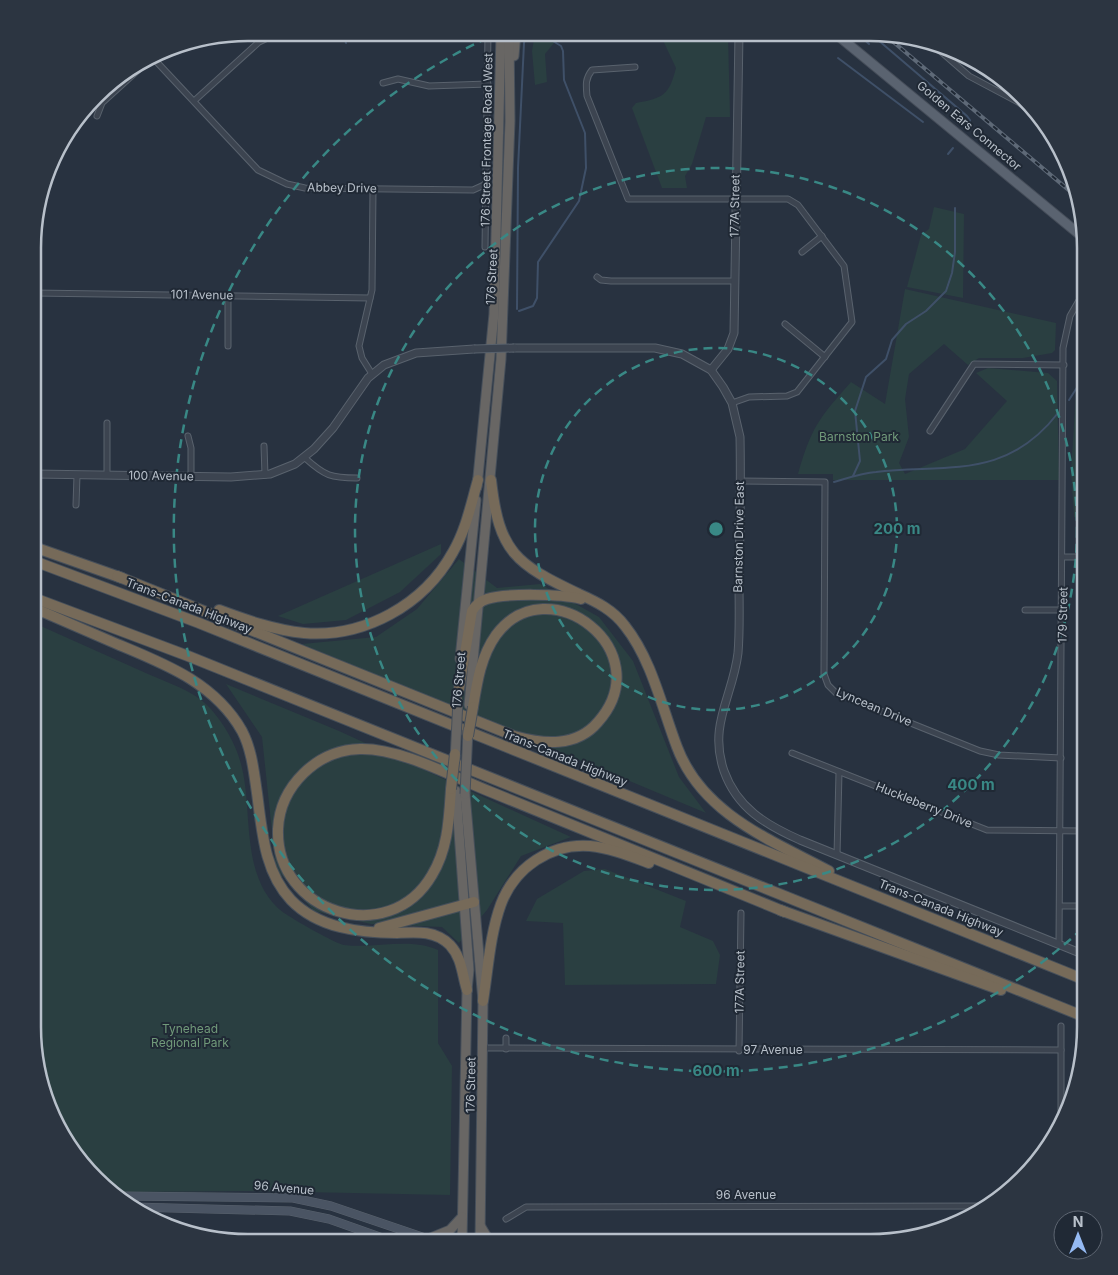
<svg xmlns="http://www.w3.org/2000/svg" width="1118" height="1275" font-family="Inter,sans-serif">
<rect width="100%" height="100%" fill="#283240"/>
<g fill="#2a3f41">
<polygon points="535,33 562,33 545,54 547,82 535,85 532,51"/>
<path d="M660,34H728L730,117H706L692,164L685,176L687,188H662L632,108L636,103C664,98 669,95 676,68Z"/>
<polygon points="934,207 964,214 963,298 907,287 921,235 929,229"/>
<path d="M905,289L1056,323L1055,350L1052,353L1023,358H979L968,365L944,344L909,374L905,399L909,437L899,463L905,474L965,449L1007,401L976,373L988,368L1048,373L1057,381L1059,480H833V474H798C811,428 819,418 851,382L885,404Z"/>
<polygon points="1085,318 1085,517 1074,517 1071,471 1080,331"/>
<polygon points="441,544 441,554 400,592 346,620 303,624 278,616"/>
<polygon points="459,559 497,588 540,584 599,617 633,661 679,777 706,813 302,644 376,637 417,609"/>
<path d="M34,623C72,640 110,657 148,674C170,684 193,690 210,708C225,725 237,746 242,768C253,814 240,880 284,913C293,919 336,944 344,945C376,949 408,937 438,950V1043L452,1066L450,1195L248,1191L117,1192L69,1146L44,1096L33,1040Z"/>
<polygon points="226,684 339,731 571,837 521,856 487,910 459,943 442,927 371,924 314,911 276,869 262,737"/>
<polygon points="605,869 686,901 680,927 713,941 720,955 716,984 565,985 563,923 526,921 537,899 584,871"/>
</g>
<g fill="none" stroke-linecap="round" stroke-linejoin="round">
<g stroke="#3f5068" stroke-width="2">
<polyline points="342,33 346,43"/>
<polyline points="858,34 869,44"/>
<polyline points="871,34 967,116 970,120 970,126"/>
<polyline points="838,58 923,122"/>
<polyline points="958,115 970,126"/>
<polyline points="948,154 953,148"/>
<polyline points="517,309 518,168 524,43 527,33"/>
<polyline points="519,311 533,306 537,298 538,262 579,201 586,168 585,133 564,80 563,51 561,46 540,33"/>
<polyline points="1069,400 1085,375"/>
<polyline points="853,476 860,461 855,411 866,377 886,359 892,340 906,324 926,311 946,291 952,273 955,252 955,208"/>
<path d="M834,482C848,478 862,473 876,472C949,464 1006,480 1058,413"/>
</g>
<defs>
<g id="minor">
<polyline points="938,49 969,76 1018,102 1037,116"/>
<polyline points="154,59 258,170 287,184 305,188 473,190 484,185 487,180"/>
<path d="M635,67L592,70C585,79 586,85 587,96L628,199H788L798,205L844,266L852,322L797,392L787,396L749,397L732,403"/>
<polyline points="383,83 398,79 429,86 488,84"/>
<polyline points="194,101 259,42 276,34"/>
<polyline points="97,116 102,103 146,63"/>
<polyline points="485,247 488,33"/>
<polyline points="802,252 822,236"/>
<polyline points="597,277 601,280 611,281 735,281"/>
<polyline points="34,293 370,298"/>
<polyline points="228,296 228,346"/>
<polyline points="785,324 825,357"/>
<polyline points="372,374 362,358 359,346 372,290 373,189"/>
<polyline points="930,431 974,364 1064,365"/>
<polyline points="188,436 191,448 191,476"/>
<polyline points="264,446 265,475"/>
<path d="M305,458C325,476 331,478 357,478"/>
<polyline points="107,475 107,423"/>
<polyline points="740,481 825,482 824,674 828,685 836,693 980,751 999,755 1061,758"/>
<polyline points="76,505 77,475"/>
<polyline points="1063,557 1085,557"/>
<polyline points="1025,610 1063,610"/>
<polyline points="792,753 987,830 1085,831"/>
<polyline points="837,855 839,772"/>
<polyline points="1060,906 1085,906"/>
<polyline points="1059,945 1063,348 1070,316 1085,290"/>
<polyline points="506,1038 506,1049"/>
<polyline points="484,1048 1061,1050"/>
<polyline points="739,1051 741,913"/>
<polyline points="1061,1121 1061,1026"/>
<polyline points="506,1219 526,1207 989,1206"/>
</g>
<g id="tertiary">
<path d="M514,348H655L682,354L711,370L723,387L732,403L740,437C741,485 740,533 739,581C739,604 740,629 738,653C733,696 708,725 724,771C737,808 766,825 800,840L1085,955"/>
<polyline points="711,370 728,349 734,333 739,34"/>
<polyline points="34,474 231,477 270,474 295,464 314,449 333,428 368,378 384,365 416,353 474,349"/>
</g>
<g id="secondary">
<polyline points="122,1196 293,1198 331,1206 437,1242"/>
<polyline points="133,1207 290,1211 329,1219 394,1242"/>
</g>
<polyline id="primary" points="836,34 1085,239"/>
<g id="trunk">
<polyline points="514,56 516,33"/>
<polyline points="477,487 494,314 501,33"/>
<polyline points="460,659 476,500"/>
<polyline points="469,705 501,359 510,121 509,33"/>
<polyline points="456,791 469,970 467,990 462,1242"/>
<polyline points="465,794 483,1001 480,1242"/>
<polyline points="481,1227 490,1242"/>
<polyline points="428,1239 450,1230 462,1217"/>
</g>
<g id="motorway">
<path d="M491,480C499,553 516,564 579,594C597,602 613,610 625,626C652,660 662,708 677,747C702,814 771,840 829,871"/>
<polyline points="34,547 122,578"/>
<polyline points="34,561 199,623 1085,980"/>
<path d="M117,576L514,736C543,744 576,748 598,722C661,651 548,565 496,635C481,656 477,682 473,707"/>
<polyline points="34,598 188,656 1085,1017"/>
<path d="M34,608C62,620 89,632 117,644C165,664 215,683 242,731C252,750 254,773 257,793C262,830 264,872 291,900C318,928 359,933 397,933C416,932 435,930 450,945C462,958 462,974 467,990"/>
<path d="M219,610C246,620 274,630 304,633C364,638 424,605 453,552C466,530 471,504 478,480"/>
<path d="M459,689L472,611C475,606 481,601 487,599C505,593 562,594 581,599"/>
<path d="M451,789C449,819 448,849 432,875C389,949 275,913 278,829C280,786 317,750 360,749C401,748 453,777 491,792C589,831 687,872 785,912"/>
<polyline points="780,910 1001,990"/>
<polyline points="379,928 474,902"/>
<path d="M483,1001C488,969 490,934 501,904C515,867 551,843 590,846C610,848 630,856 649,863"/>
</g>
</defs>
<use href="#minor" stroke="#59626d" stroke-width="7"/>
<use href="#tertiary" stroke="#59626d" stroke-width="9"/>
<use href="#secondary" stroke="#59626d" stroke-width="9"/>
<use href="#primary" stroke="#454d59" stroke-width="11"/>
<use href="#trunk" stroke="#464f5a" stroke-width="11"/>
<use href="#motorway" stroke="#464f5a" stroke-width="12"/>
<use href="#minor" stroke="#3c4450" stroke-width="5"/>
<use href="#tertiary" stroke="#3c4450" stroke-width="7"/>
<use href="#secondary" stroke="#4a5463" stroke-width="8"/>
<use href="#primary" stroke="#5a6370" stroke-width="9"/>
<use href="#trunk" stroke="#686664" stroke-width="9"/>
<use href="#motorway" stroke="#766a59" stroke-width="10"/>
<defs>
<polyline id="rail" points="884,34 1078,198"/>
</defs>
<use href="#rail" stroke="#5e6977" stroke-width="4"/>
<use href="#rail" stroke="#202935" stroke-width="2" stroke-dasharray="5.5" stroke-linecap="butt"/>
<defs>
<polyline id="tertiary-bridge" points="474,349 514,348"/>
<g id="trunk-bridge">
<polyline points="455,760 458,700"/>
<polyline points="465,794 468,730"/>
</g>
<g id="motorway-bridge">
<polyline points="468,736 473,707"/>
<polyline points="451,789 455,754"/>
</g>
</defs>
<use href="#tertiary-bridge" stroke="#59626d" stroke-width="9" stroke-linecap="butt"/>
<use href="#trunk-bridge" stroke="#464f5a" stroke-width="11" stroke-linecap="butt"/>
<use href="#motorway-bridge" stroke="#464f5a" stroke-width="12" stroke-linecap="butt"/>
<use href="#tertiary-bridge" stroke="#3c4450" stroke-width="7"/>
<use href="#trunk-bridge" stroke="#686664" stroke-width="9"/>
<use href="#motorway-bridge" stroke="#766a59" stroke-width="10"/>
</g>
<g fill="none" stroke="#398885" stroke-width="2.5" stroke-dasharray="9 6">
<circle cx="716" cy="529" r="181"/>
<circle cx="716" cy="529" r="361"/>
<path d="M1082 929A542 542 0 1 1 496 34"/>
</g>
<g text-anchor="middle" stroke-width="4" stroke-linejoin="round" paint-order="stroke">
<g font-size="12" fill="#b8c0ca" stroke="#202935">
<text transform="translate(969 126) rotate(40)" y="4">Golden Ears Connector</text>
<text transform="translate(487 140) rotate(-89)" y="4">176 Street Frontage Road West</text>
<text transform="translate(342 188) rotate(1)" y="4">Abbey Drive</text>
<text transform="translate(735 206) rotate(-89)" y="4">177A Street</text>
<text transform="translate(492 277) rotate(-87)" y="4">176 Street</text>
<text transform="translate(202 295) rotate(1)" y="4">101 Avenue</text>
<text transform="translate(161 476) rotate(1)" y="4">100 Avenue</text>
<text transform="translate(739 537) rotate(-89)" y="4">Barnston Drive East</text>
<text transform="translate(189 606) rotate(21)" y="4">Trans-Canada Highway</text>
<text transform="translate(1063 615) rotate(-89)" y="4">179 Street</text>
<text transform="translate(459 680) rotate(-85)" y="4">176 Street</text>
<text transform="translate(874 707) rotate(23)" y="4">Lyncean Drive</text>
<text transform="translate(565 758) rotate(22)" y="4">Trans-Canada Highway</text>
<text transform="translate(924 805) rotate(22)" y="4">Huckleberry Drive</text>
<text transform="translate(941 908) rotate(22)" y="4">Trans-Canada Highway</text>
<text transform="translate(740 982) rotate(-89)" y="4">177A Street</text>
<text x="773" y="1054">97 Avenue</text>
<text transform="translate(471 1085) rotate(-89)" y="4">176 Street</text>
<text transform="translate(284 1188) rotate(5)" y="4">96 Avenue</text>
<text x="746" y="1199">96 Avenue</text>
</g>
<g font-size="12" fill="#719a7a" stroke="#202935">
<text x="859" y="441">Barnston Park</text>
<text x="190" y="1033">Tynehead<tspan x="190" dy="14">Regional Park</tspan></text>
</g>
</g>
<path d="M0 0H1118V1275H0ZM248 41H870A207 207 0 0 1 1077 248V1027A207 207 0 0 1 870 1234H248A207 207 0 0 1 41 1027V248A207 207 0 0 1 248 41Z" fill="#2c3541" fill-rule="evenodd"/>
<path fill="none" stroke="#b8c0ca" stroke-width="2.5" d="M248 41H870A207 207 0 0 1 1077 248V1027A207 207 0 0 1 870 1234H248A207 207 0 0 1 41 1027V248A207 207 0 0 1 248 41Z"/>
<circle cx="716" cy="529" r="8" fill="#398885" stroke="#202935" stroke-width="2.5"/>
<g font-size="15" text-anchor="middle" font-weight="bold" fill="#398885" stroke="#202935" stroke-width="4" stroke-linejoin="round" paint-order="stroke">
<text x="897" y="534">200 m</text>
<text x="971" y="790">400 m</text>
<text x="716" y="1076">600 m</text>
</g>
<g transform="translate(1078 1235)"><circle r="24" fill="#202935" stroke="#5d6571"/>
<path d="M0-4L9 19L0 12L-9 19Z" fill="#95baf3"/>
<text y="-8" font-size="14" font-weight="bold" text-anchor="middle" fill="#b8c0ca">N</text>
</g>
</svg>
